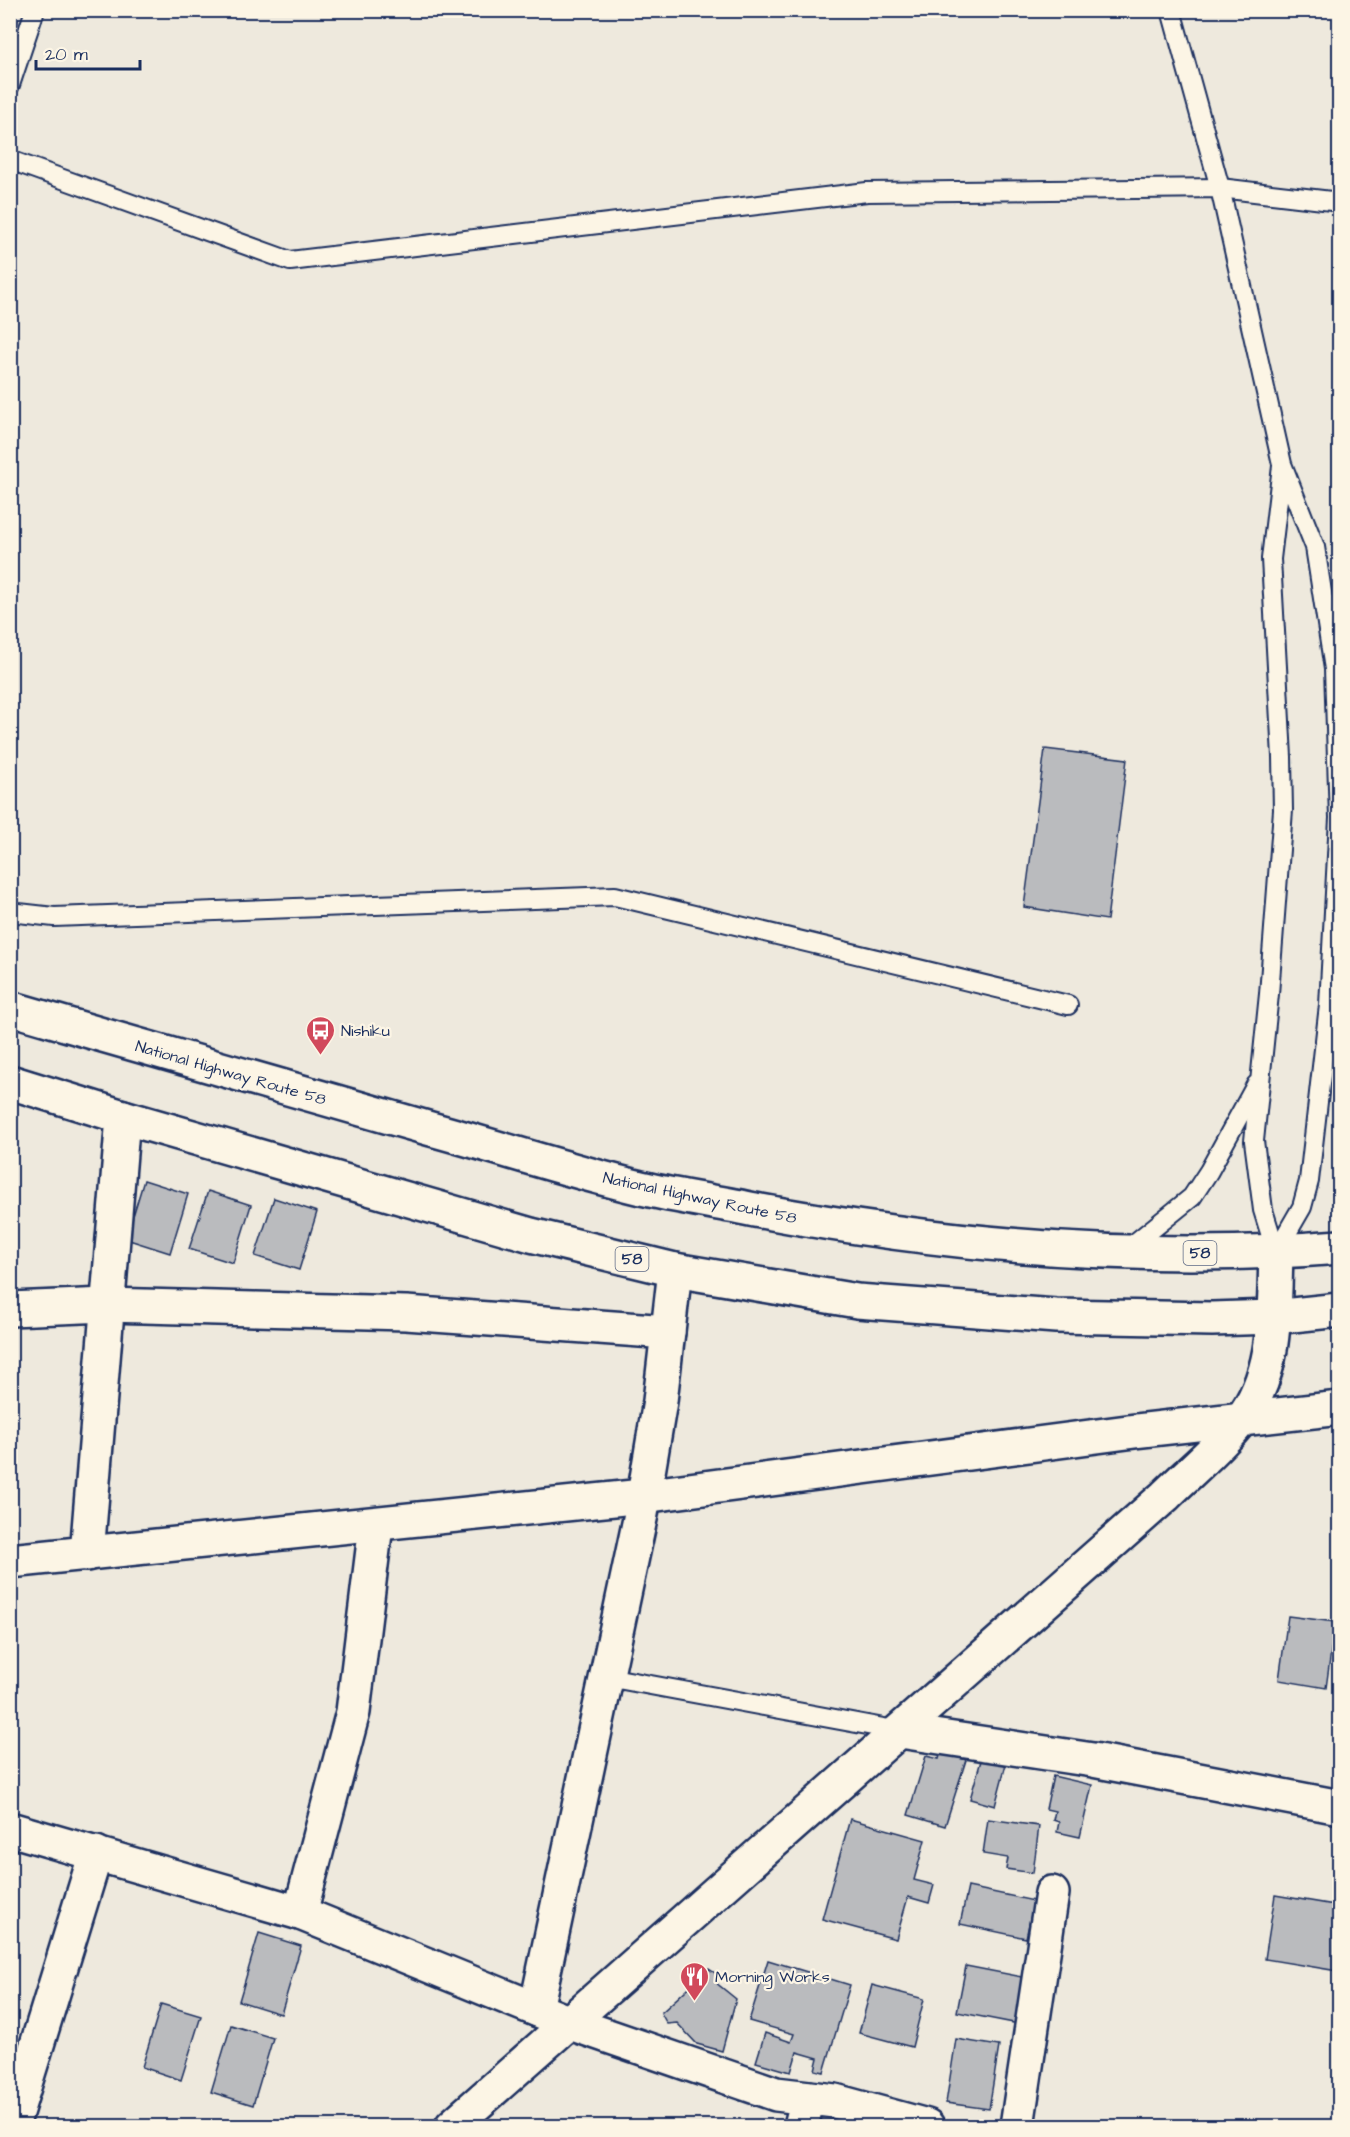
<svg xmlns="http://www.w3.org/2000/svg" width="1350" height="2137" font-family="'Architects Daughter',sans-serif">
<rect width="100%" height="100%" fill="#eee9dd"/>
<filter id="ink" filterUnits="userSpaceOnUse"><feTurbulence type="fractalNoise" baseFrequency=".0167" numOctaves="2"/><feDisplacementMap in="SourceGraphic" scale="12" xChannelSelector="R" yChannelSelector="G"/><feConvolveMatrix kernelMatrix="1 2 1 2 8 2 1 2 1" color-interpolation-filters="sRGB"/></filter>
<g filter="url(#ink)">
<g fill="#babbbe" stroke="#1b2f5e" stroke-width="1.5">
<polygon points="1045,749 1127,759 1107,920 1024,907"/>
<polygon points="144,1180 188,1194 170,1253 126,1239"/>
<polygon points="208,1191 251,1205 233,1263 189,1249"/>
<polygon points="274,1198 317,1212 299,1270 255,1256"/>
<polygon points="1288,1616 1335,1622 1326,1688 1279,1680"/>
<polygon points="941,1752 966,1760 945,1826 908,1815 926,1756 939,1759"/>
<polygon points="982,1757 1006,1764 995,1806 970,1799"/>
<polygon points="1053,1776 1092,1785 1080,1837 1057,1832 1059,1822 1053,1820 1055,1811 1046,1809"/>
<polygon points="850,1819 925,1840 914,1880 934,1885 929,1903 908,1897 896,1939 822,1919"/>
<polygon points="988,1819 1039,1826 1033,1873 1006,1869 1008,1858 983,1854"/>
<polygon points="968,1887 1034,1901 1026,1938 960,1924"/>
<polygon points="1275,1895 1340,1906 1338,1971 1265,1959"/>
<polygon points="259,1933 301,1946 281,2014 239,2001"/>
<polygon points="768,1960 850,1985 824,2072 815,2070 818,2058 797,2052 791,2072 756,2062 765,2033 791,2042 794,2034 749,2021"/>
<polygon points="966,1966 1027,1978 1019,2024 957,2012"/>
<polygon points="709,1969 718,1975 715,1982 736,1999 722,2051 697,2044 677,2023 667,2024 661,2013"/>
<polygon points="872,1985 924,1999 912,2047 859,2033"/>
<polygon points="161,2004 201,2016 181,2080 142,2067"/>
<polygon points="231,2025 273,2038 253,2105 211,2092"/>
<polygon points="956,2039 999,2046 989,2109 946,2103"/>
</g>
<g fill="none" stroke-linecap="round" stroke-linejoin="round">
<defs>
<g id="lane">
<polyline points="1171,10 1220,188 1282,464 1315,547 1334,669 1339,818 1329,1005 1309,1181 1302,1207 1276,1252"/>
<polyline points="10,85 35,10"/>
<polyline points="10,160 290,261 867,192 1220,188 1340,202"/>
<polyline points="10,912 54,917 615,896 1068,1005"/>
<polyline points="1332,1018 1340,1053"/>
<polyline points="1125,1251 1192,1197 1209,1171 1256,1085"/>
<polyline points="1276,1252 1263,1210 1254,1141 1269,994 1283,810 1282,757 1271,559 1282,466"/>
<polyline points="607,1677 900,1731"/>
</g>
<g id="street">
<polyline points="10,1309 107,1305 406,1313 668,1332"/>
<polyline points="87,1554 123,1117"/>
<polyline points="900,1731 1093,1760 1340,1807"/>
<polyline points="10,1829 300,1913 570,2023 776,2094 835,2101 927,2126"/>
<polyline points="300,1913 353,1712 376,1525"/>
<polyline points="536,2009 641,1514 660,1401 675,1270"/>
<polyline points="12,2126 96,1853"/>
<polyline points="801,2126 808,2098"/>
<polyline points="1017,2126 1052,1893"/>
</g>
<g id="secondary">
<polyline points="10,1561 643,1496 1135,1431 1340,1408"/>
<path d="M452,2126L1165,1496C1189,1472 1220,1447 1240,1421C1278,1373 1274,1309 1276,1252"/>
</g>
<g id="highway">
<path d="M10,1008C150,1049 290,1089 431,1129C501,1148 570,1171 641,1188C679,1197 717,1202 755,1210C948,1246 1144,1263 1340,1247"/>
<polyline points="10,1082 123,1117 531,1235 675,1270 857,1301 1056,1316 1212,1319 1273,1317 1340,1310"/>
</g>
</defs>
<use href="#lane" stroke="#1b2f5e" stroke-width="22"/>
<use href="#street" stroke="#1b2f5e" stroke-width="38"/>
<use href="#secondary" stroke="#1b2f5e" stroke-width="38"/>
<use href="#highway" stroke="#1b2f5e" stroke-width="38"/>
<use href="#lane" stroke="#fcf5e5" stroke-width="18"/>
<use href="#street" stroke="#fcf5e5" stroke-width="33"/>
<use href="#secondary" stroke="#fcf5e5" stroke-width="33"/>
<use href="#highway" stroke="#fcf5e5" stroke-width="33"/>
</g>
</g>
<defs>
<symbol id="bus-pin" viewBox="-11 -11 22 30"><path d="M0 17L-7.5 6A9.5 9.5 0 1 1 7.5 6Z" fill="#d1495b" stroke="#fcf5e5"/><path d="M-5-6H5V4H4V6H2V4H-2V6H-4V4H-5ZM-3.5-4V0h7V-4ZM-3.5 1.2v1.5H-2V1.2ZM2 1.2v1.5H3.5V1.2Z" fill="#fff"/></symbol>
<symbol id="restaurant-pin" viewBox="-11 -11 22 30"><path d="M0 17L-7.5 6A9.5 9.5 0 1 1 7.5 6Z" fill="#d1495b" stroke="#fcf5e5"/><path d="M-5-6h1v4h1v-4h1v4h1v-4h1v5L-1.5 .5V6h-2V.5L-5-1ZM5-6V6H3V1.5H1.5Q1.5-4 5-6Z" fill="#fff"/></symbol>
</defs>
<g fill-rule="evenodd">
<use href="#bus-pin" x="304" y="1014" width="33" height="45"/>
<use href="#restaurant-pin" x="678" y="1960" width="33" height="45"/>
</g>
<g text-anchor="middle" stroke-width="4.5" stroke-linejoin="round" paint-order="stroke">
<g fill="#fcf5e5" stroke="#5e6a86" stroke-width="1.5">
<rect x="1183.5" y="1241" width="33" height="24" rx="4.5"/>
<rect x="615.5" y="1247" width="33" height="24" rx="4.5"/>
</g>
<g font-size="15" font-weight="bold" fill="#1b2f5e">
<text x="1200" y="1258">58</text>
<text x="632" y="1264">58</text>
</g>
<g font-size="16" fill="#1b2f5e" stroke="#fcf5e5" text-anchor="start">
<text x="341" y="1036">Nishiku</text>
<text x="715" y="1982">Morning Works</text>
</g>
<g font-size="16" fill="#1b2f5e" stroke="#fcf5e5">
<text transform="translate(231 1072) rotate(16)" y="6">National Highway Route 58</text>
<text transform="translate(700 1197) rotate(12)" y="6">National Highway Route 58</text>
</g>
</g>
<rect width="1350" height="2137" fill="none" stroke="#fcf5e5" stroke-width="36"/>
<rect x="18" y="18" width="1314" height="2101" fill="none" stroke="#1b2f5e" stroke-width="2" filter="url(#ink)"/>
<path d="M36 60v9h104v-9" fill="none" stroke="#1b2f5e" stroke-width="3"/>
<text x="45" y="60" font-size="18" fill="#1b2f5e" stroke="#fcf5e5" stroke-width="4.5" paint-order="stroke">20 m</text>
</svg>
